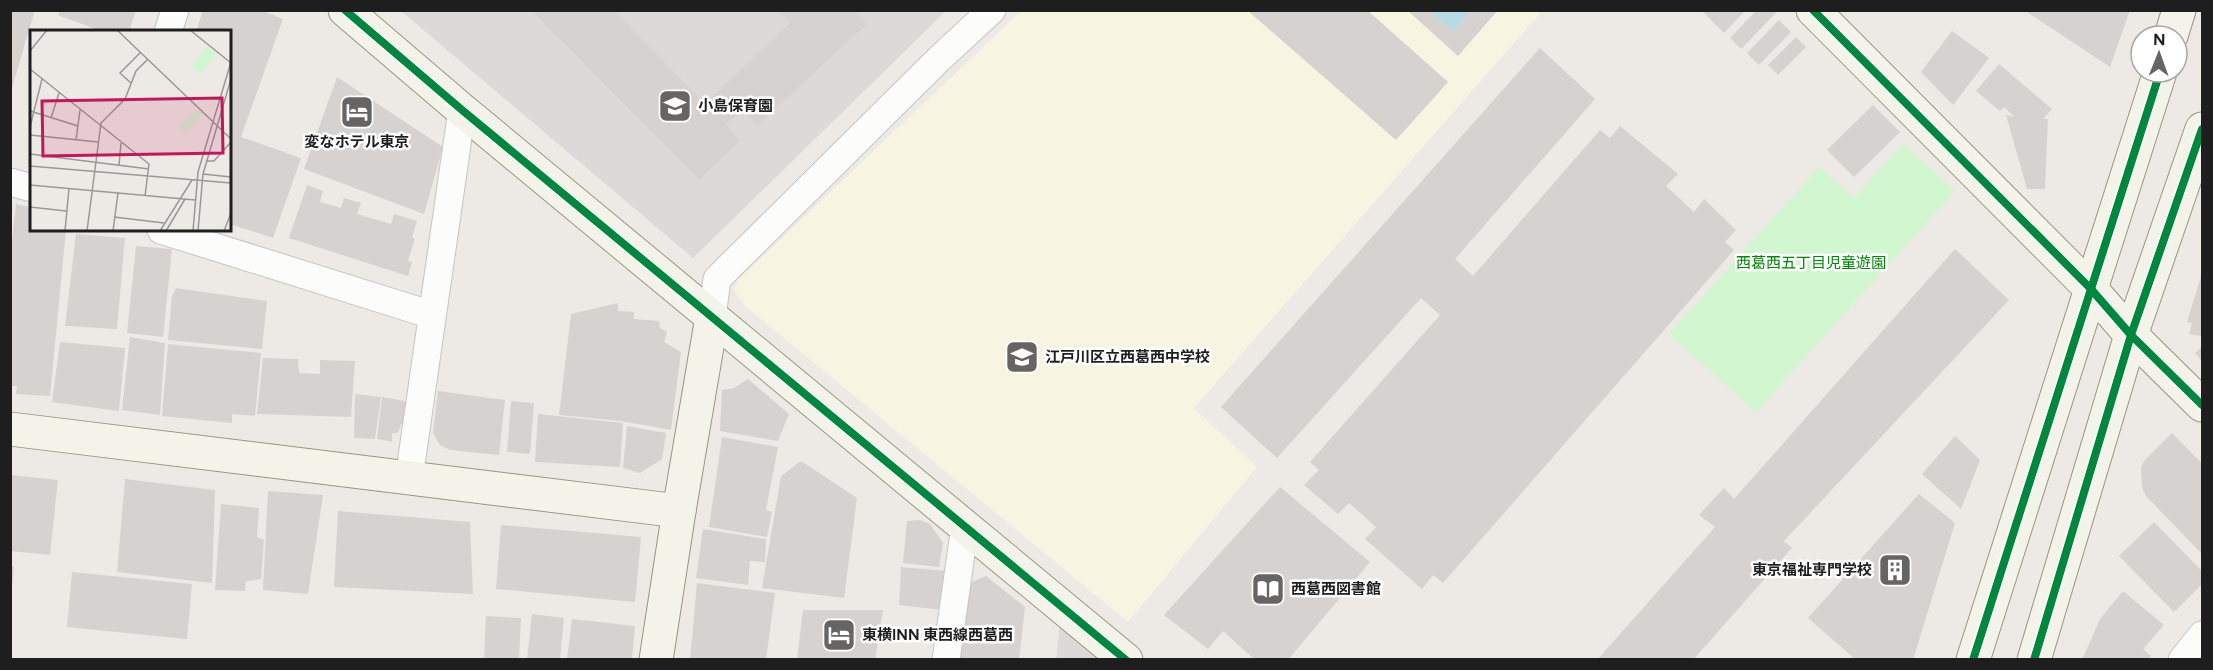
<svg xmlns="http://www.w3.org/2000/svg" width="2213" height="670" font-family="Figtree,'Noto Sans JP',sans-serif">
<rect width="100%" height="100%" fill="#edeae6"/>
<polygon fill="#dcdad8" points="401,11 946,11 693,258"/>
<polygon fill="#f7f5e1" points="1021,11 1542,11 1194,408 1257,467 1128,622 745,306 734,290 738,280"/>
<polygon fill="#dbdad8" points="1060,622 1107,660 1056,660"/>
<polygon fill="#d2f6d0" points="1903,144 1955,191 1756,412 1669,334 1819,167 1854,198"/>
<polygon fill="#b6dce3" points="1429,11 1471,11 1453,31"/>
<g fill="#d5d2cf">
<polygon points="10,10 35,10 11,91 10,91"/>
<polygon points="60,10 136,10 129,32 103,32 58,15"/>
<polygon points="203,10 260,10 283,19 241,137 301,158 273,238 230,224 230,32 196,32"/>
<polygon points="531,10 614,10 705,104 790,23 778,10 854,10 867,24 757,126 742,111 726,124 740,141 699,180"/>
<polygon points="1247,10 1367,10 1448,82 1396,140"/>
<polygon points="1407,10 1429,10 1453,31 1471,10 1498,10 1458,56"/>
<polygon points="1701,10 1746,10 1724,33"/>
<polygon points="1757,10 1773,10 1776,13 1741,49 1730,38"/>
<polygon points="2024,10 2130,10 2110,67"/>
<polygon points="1779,20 1791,32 1759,65 1747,53"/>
<polygon points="1952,31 1989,58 1953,105 1921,72"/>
<polygon points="1796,37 1806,47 1778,75 1768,65"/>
<polygon points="1540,48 1595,99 1455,259 1473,276 1600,130 1610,138 1620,126 1678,174 1666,186 1694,212 1704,199 1736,230 1725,242 1734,250 1443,583 1433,575 1422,589 1365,539 1376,527 1349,503 1338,514 1304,485 1319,470 1310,462 1440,315 1421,298 1277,458 1221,407"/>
<polygon points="1999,64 2052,109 2043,119 2048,119 2045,189 2027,189 2006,115 2015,117 2004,107 2000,111 1976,91"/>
<polygon points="337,77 443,147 424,214 304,169"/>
<polygon points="1873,105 1900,132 1854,177 1827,150"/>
<polygon points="307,185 323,191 320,202 341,208 344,198 361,203 357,214 391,224 394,214 417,221 412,238 415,238 408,261 412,262 408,276 289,238"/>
<polygon points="16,204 32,208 32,230 66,230 50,396 16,394 17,386 10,386 10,260"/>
<polygon points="76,234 125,238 117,329 65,326"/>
<polygon points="136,246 172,249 163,337 127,333"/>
<polygon points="1955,249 2009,300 1784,541 1792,548 1693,660 1597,660 1715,527 1699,515 1724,488 1734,499"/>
<polygon points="2202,273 2202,336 2189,334 2192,323 2187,322"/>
<polygon points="176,288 267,301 262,349 168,340 172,296"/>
<polygon points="618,303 618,311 634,312 634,319 659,321 660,328 667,332 664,342 681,352 671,430 621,421 559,415 571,314"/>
<polygon points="130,337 165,343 160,415 122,410"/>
<polygon points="60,342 125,348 119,411 52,402"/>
<polygon points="168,344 261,353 255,416 232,414 232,423 162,416"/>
<polygon points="2202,347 2202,361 2195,353"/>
<polygon points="263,358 298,359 299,373 320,374 320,360 355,361 351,417 257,414"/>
<polygon points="748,379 789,414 778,441 720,431 722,390 734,388"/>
<polygon points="438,391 505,400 499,455 450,450 440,445 433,433"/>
<polygon points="355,394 381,397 375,439 354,438"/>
<polygon points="382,397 410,402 407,425 401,424 398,433 392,433 392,442 377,439"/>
<polygon points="511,401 534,403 530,454 507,452"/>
<polygon points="538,414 623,423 620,467 535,462"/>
<polygon points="627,426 666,433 662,459 640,473 623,468"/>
<polygon points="2172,433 2202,464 2202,554 2146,496 2142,487 2141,468 2144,461"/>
<polygon points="1955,436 1980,460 1961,509 1922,474"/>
<polygon points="722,437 778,447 766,510 772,512 767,537 709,527"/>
<polygon points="801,461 857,498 844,598 762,588 781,476"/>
<polygon points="10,475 58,480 50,555 10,551"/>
<polygon points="125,479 215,490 212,583 117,572"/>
<polygon points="1280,487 1370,562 1288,660 1255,660 1223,631 1208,649 1164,615"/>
<polygon points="268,491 323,495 308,594 263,590"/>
<polygon points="1919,494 1955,523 1913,660 1856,660 1808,618"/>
<polygon points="221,504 259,508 257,537 264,540 261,579 246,581 245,591 215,590"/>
<polygon points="338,511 470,522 473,594 334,587"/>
<polygon points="920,520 930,524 943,543 939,567 903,563 907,521"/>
<polygon points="2154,522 2202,571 2202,584 2174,612 2119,556"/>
<polygon points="501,525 641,537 635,602 496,589"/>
<polygon points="703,529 766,539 765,562 750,561 748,585 696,578"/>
<polygon points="10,566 14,567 12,587 10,587"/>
<polygon points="901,567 947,571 943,610 899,605"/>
<polygon points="72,572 192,584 187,639 67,627"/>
<polygon points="986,576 1025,607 1019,660 959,660 967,584"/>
<polygon points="697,583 775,593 766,660 690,660"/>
<polygon points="2123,591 2164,625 2143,649 2151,656 2148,660 2082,660 2100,619"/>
<polygon points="803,610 883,610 875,660 797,660"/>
<polygon points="532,614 564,618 560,660 527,660"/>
<polygon points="486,616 521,618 519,660 484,660"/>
<polygon points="572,619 635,626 632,660 567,660"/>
</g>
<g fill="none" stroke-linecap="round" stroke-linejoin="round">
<defs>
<g id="street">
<polyline points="168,32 175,10"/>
<polyline points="10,182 32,188"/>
<polyline points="161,230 432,315"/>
<polyline points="712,317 717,279 940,58 992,10"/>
<polyline points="409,478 462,110"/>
<polyline points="946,660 965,526"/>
<polyline points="2182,660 2202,635"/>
</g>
<g id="secondary">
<polyline points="345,10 462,110 1126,660"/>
<polyline points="1813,10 2090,288 2131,335 2202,405"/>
<polyline points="2171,36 2179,10"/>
<polyline points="10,429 679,511"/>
<polyline points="656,660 679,511 712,317"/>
<polyline points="1973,660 2160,72"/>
<polyline points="2034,660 2131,335 2202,129"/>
</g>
</defs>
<use href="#street" stroke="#c5c4c2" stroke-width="29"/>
<use href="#secondary" stroke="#97967e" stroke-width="35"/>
<use href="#street" stroke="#fcfcfb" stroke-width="27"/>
<use href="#secondary" stroke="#f4f3e9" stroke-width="33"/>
<defs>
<g id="cycleway">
<polyline points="345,10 462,110 1126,660"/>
<polyline points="1813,10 2090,288 2131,335 2202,405"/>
<polyline points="1973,660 2160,72"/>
<polyline points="2034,660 2131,335 2202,129"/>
</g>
</defs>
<use href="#cycleway" stroke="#fff" stroke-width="11"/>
<use href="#cycleway" stroke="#00873e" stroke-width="8"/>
</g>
<defs>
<symbol id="school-square" viewBox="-11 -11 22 22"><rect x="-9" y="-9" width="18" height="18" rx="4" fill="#666564" stroke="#fff"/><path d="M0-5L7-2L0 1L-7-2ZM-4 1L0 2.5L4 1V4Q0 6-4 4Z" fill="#fff"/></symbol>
<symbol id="hotel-square" viewBox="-11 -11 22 22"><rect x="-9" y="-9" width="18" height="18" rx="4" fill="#666564" stroke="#fff"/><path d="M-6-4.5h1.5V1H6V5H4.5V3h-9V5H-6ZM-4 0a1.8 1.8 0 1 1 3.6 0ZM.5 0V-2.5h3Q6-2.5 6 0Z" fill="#fff"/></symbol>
<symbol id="building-square" viewBox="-11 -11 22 22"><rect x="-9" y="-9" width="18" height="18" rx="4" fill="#666564" stroke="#fff"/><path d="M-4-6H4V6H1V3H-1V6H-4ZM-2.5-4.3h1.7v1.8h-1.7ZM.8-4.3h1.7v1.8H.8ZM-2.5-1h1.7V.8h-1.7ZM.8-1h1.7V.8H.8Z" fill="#fff"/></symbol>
<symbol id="library-square" viewBox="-11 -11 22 22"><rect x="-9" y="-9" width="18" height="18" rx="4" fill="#666564" stroke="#fff"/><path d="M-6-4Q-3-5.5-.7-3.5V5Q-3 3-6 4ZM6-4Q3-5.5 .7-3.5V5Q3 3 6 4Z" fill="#fff"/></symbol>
</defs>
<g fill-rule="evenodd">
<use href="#school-square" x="656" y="87" width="38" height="38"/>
<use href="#hotel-square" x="338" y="93" width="38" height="38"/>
<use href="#school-square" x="1003" y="338" width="38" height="38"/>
<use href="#building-square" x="1876" y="551" width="38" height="38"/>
<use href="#library-square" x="1249" y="570" width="38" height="38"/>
<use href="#hotel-square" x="820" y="616" width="38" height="38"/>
</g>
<g text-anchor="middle" stroke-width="5" stroke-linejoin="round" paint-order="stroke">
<g font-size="15" font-weight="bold" fill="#1e1e1e" stroke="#fff" text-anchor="start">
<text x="698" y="111">小島保育園</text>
<text x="357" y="147" text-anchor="middle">変なホテル東京</text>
<text x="1045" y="362">江戸川区立西葛西中学校</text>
<text x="1872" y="575" text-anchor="end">東京福祉専門学校</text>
<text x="1291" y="594">西葛西図書館</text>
<text x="862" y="640">東横INN 東西線西葛西</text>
</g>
<g font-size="15" fill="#018707" stroke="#fff">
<text x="1811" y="268">西葛西五丁目児童遊園</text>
</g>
</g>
<g transform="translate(30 30)">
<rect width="201" height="201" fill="#edeae6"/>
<path d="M177,16L186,23L172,43L161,37ZM167,80L172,84L156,102L149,96Z" fill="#d2f6d0"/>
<path fill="none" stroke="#9a9896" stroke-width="1.5" d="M87,0L201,109M160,0L201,33M0,21L17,0M0,39L119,134L115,166M101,53L90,43L111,22M0,81L48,96M21,88L29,63M0,97L12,49M0,105L68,112M46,110L50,80M0,124L119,139M176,131H184L201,112M89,135L91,113M0,136L201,153M173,144L201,147M0,155L165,170M0,177L36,181M84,187L134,193M35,201L39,158M57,201L71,93L95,69L106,41L118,29M83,201L88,163M130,201L162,150M136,201L155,169M163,201L168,142L201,32M168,201L173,144L201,49M194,201L201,183"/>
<path fill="#c2185b" fill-opacity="0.15" stroke="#c2185b" stroke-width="3" d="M192,68L193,123L13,126L12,71Z"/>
<rect width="201" height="201" fill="none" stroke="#1e1e1e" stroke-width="3"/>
</g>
<rect width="2213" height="670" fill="none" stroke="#1e1e1e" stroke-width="24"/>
<g transform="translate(2159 54) rotate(1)"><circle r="28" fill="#ffffff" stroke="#a5a5a5" stroke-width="1.5"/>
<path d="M0-4.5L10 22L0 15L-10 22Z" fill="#666564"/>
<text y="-9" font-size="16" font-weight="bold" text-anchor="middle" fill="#1e1e1e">N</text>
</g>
</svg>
